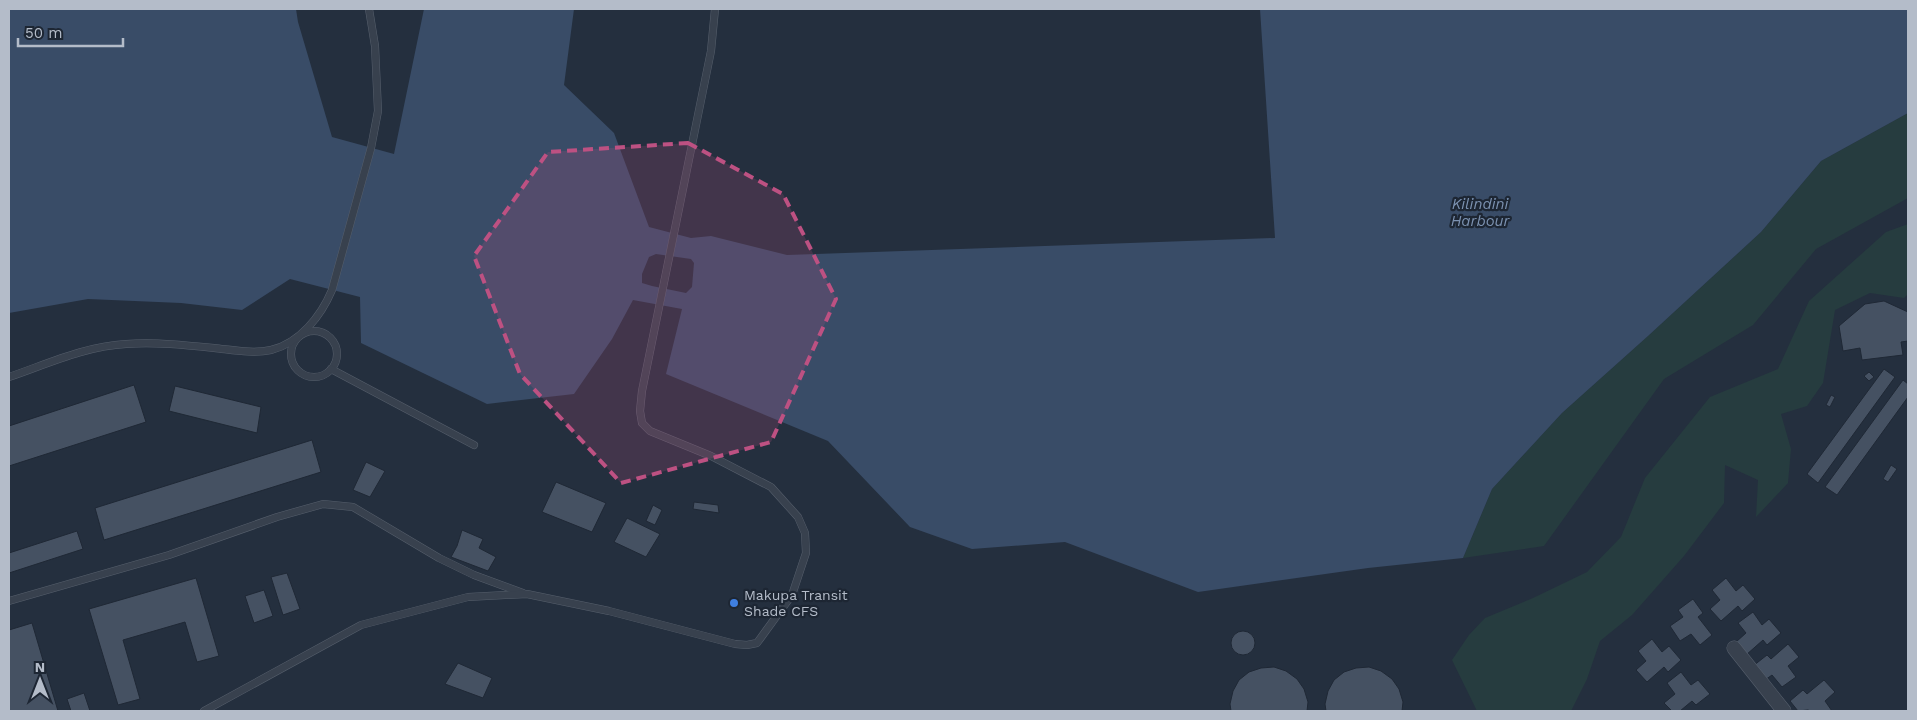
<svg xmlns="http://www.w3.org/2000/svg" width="1917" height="720" font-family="'Work Sans',sans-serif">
<rect width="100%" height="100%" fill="#242f3e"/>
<g fill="#263c3f">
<polygon points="1908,113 1908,198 1816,249 1753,325 1664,379 1544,546 1463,558 1492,489 1562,413 1648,336 1761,232 1821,161"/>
<polygon points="1908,224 1908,294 1904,298 1870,293 1835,310 1823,383 1807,406 1781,414 1791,449 1788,483 1756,517 1758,480 1725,465 1724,503 1684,556 1632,615 1600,641 1587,679 1571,711 1477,711 1452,660 1469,635 1485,618 1533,598 1587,572 1621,537 1645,478 1710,397 1778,369 1809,301 1886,232"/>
</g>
<path fill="#394c67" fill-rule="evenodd" d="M9,9H296L298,22L332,137L394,154L424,9H574L564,85L614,133L649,227L691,238L711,236L787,255L1275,238L1260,9H1908V113L1821,161L1761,232L1648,336L1562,413L1492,489L1463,558L1368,568L1198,592L1065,542L972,549L910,527L828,441L666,374L682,309L633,300L612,339L574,394L487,404L361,343L360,297L290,279L242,310L181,303L88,299L9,313ZM656,254L691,259L694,263L692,287L686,293L652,286L642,283V274L649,257Z"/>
<g fill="#455162" stroke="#1f2835">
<polygon points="1884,301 1908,312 1908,341 1901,342 1903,355 1862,360 1860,348 1843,351 1839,326 1865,304"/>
<polygon points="1884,369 1895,377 1818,483 1807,474"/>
<polygon points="1869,372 1874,377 1869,381 1864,376"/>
<polygon points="1903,380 1908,384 1908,397 1837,495 1825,487"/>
<polygon points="134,385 146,422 9,466 9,426"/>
<polygon points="175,386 261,407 257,433 169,411"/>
<polygon points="1831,395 1835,397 1830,407 1826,405"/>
<polygon points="312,440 321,472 104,540 95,508"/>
<polygon points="366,462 385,471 370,497 353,490"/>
<polygon points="1891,465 1897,469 1888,482 1883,479"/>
<polygon points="556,482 606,503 592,532 542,512"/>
<polygon points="694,502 718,505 719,513 693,509"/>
<polygon points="653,505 662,510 655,525 646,521"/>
<polygon points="627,518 660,534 646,557 614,542"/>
<polygon points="462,530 483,539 479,548 496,557 488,571 451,557 457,546"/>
<polygon points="77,531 83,549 9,573 9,553"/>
<polygon points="287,573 300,609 283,615 271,577"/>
<polygon points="196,578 219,656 197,662 185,622 123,640 140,699 118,705 89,609"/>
<polygon points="1726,578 1736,591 1743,585 1755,599 1742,611 1738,606 1721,621 1710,609 1720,600 1712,590"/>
<polygon points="264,590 273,616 254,623 245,596"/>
<polygon points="1693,599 1703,613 1698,617 1712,635 1700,645 1691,634 1680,641 1670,626 1683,617 1678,610"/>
<polygon points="1753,612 1762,625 1769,619 1781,633 1767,645 1763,640 1746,655 1736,642 1746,633 1738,623"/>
<polygon points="32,623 58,711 9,711 9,630"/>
<circle cx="1243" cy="643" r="12"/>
<polygon points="1652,639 1662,652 1669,646 1681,660 1668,672 1664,667 1647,682 1636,670 1646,661 1638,651"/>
<polygon points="1788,644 1799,657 1788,666 1796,677 1782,687 1772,675 1765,680 1753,666 1767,655 1771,659"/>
<polygon points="458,663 492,678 483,698 445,684"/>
<polygon points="1274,667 1286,671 1297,679 1304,689 1308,702 1307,711 1231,711 1230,704 1233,691 1239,680 1249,672 1261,668"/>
<polygon points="1369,667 1381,671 1392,679 1399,689 1403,702 1402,711 1326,711 1325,704 1328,691 1334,680 1344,672 1356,668"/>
<polygon points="1681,672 1691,685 1698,680 1710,694 1696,705 1692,701 1680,711 1672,711 1664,703 1675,694 1667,683"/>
<polygon points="1824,680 1835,692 1825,701 1832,711 1810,711 1808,710 1798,711 1790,701 1803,690 1807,694"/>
<polygon points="84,693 90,711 71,711 67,699"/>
</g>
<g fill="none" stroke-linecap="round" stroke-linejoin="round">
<defs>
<g id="service">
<circle cx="314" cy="354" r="23"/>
<polyline points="331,369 474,445"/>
<path d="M9,377C47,364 86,346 126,344C156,342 185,345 214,348C233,350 253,354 271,350C300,343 321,316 332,290L371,148L378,111L375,46L369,9"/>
<polyline points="9,601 169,555 277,517 323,504 353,507 439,558 474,575 523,593"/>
<polyline points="204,711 361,625 468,597 527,594 609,611 735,644 747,645 757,643 792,595 806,553 805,533 798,517 771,487 711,456 650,431 642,423 640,411 642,391 711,51 715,9"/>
</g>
<polyline id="minor" points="1734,648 1784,711"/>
</defs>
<use href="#service" stroke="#565f6c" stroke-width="8"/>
<use href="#minor" stroke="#565f6c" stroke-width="15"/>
<use href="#service" stroke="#38414e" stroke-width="7"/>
<use href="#minor" stroke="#38414e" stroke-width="14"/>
</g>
<path fill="#bd5182" fill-opacity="0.2" stroke="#bd5182" stroke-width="4" stroke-dasharray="10 6" stroke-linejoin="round" d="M688,143L783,194L836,299L771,442L621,483L520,374L474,256L548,152Z"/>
<circle fill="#3f7fe0" stroke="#1d2633" stroke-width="2" cx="734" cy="603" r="5"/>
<g text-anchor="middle" stroke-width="4.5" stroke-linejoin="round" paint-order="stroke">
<g font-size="14" fill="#b4bcc9" stroke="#1d2633" text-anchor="start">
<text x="744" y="600">Makupa Transit<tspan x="744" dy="16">Shade CFS</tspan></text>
</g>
<g font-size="15" font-style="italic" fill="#7c92b1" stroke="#1d2633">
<text x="1480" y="209">Kilindini<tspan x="1480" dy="17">Harbour</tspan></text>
</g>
</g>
<rect width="1917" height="720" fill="none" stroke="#b4bcc9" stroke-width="20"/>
<g transform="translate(40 680)" stroke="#1d2633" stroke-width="4" paint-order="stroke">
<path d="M0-4L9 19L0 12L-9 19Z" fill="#b4bcc9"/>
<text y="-8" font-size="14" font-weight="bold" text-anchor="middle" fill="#b4bcc9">N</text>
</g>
<path d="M18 38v8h105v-8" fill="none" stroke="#b4bcc9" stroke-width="2.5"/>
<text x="25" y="38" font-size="15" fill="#b4bcc9" stroke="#1d2633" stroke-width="4" paint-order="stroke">50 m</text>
</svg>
